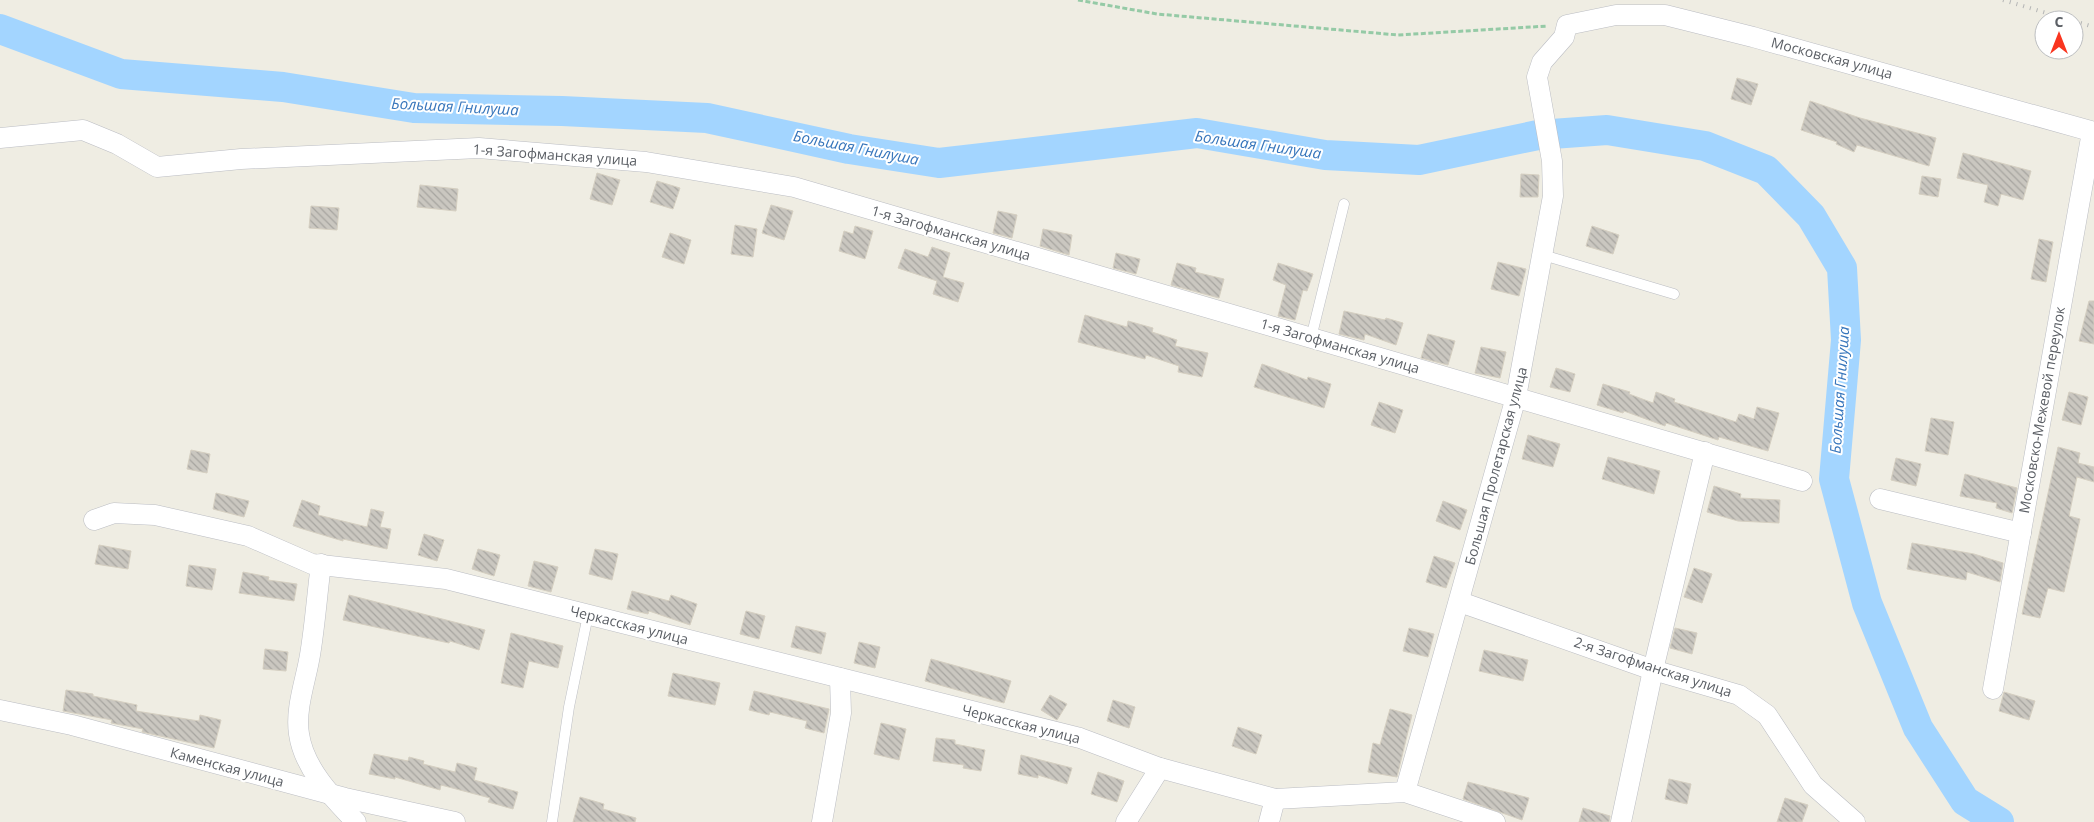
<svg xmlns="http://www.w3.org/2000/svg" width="2094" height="822" font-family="'Open Sans',sans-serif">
<defs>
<pattern id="building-back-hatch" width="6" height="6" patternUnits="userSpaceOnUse" patternTransform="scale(1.25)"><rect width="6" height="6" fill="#cac7c0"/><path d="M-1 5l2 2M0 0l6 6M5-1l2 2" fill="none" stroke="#a7a5a0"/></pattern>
</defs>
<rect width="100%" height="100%" fill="#efede3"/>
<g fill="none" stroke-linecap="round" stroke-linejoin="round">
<polyline stroke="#a3d5ff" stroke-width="30" points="0,29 121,74 283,87 414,108 562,111 707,118 849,149 939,163 1197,133 1325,155 1419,160 1538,135 1607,130 1705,146 1766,170 1811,216 1842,268 1846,340 1834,479 1867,603 1918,728 1965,801 1999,822"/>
</g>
<g fill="url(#building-back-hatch)" stroke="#d5cfc1">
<polygon points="1737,78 1758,84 1751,105 1731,99"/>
<polygon points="1810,101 1860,118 1936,138 1929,166 1857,145 1854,152 1836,144 1837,142 1801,130"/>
<polygon points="1963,153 2031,171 2023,200 2001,194 1998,206 1984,202 1988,185 1957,178"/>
<polygon points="597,173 620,180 612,205 590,199"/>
<polygon points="1521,174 1539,175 1538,197 1520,197"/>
<polygon points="1922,176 1941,179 1938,197 1919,194"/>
<polygon points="657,181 680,188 673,209 650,202"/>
<polygon points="420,185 458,189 456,211 417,207"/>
<polygon points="771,205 793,211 784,240 762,233"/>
<polygon points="311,206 339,208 337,230 309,228"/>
<polygon points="998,211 1017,215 1012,238 993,233"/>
<polygon points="735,225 757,229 753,257 731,254"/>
<polygon points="855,226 873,231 865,259 839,251 844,231 853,234"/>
<polygon points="1592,226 1619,235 1613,254 1586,246"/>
<polygon points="1043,229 1072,235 1069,255 1040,246"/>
<polygon points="670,233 691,240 684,264 662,257"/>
<polygon points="2039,239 2053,242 2046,282 2031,279"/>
<polygon points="932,247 950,253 943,277 964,283 958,302 933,294 937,281 898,268 905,249 928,257"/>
<polygon points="1116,253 1140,259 1136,274 1113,268"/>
<polygon points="1498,262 1526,269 1519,296 1491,289"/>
<polygon points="1177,263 1196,268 1195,272 1224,279 1219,298 1171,285"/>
<polygon points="1278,263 1313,274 1307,291 1303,290 1295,320 1278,316 1286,285 1273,280"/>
<polygon points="2089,301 2094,301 2094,344 2079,341"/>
<polygon points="1344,311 1385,320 1386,318 1403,323 1396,345 1365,334 1364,340 1339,334"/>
<polygon points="1085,315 1127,327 1128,321 1153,328 1152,332 1177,340 1175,346 1208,353 1202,377 1178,372 1179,366 1146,355 1145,359 1078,342"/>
<polygon points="1428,334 1455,341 1448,365 1421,358"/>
<polygon points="1481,347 1506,352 1500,378 1475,373"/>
<polygon points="1262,364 1307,380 1308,377 1331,384 1324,408 1254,387"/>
<polygon points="1556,368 1575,374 1570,392 1550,387"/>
<polygon points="1603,384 1630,392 1629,394 1653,403 1656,392 1675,399 1674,402 1736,422 1739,414 1754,419 1757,407 1779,413 1768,451 1719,437 1718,440 1666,423 1665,426 1624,411 1623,413 1597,405"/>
<polygon points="2069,392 2088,397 2081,425 2062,420"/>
<polygon points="1379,402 1403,410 1395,433 1371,425"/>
<polygon points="1931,418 1954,422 1948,455 1925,451"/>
<polygon points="1528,435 1560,444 1553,467 1522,459"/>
<polygon points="2058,447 2080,453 2078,463 2094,467 2094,482 2077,477 2069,516 2080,519 2064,592 2048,588 2040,618 2022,614"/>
<polygon points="191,450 210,454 207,473 187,469"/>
<polygon points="1608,457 1660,471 1654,494 1602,479"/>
<polygon points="1896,458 1921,464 1916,486 1891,480"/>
<polygon points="1965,474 2017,488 2012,513 1996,508 1997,503 1960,496"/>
<polygon points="1714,486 1741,494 1740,498 1780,500 1779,523 1738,521 1707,512"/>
<polygon points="216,493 249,501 244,517 213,509"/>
<polygon points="302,500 320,506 318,515 367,527 371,509 384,512 380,527 391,529 387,549 343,539 343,541 293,526"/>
<polygon points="1443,501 1467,510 1460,530 1436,521"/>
<polygon points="424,534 444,540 437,561 418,555"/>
<polygon points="1912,543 1974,554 2003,563 2000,582 1967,572 1966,580 1907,569"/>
<polygon points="99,545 131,551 128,569 95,564"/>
<polygon points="478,549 500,555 494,576 472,569"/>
<polygon points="595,549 618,554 612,580 589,574"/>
<polygon points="1434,556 1455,563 1446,588 1426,582"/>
<polygon points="534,561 558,567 551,592 528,586"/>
<polygon points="189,565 216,569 212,590 186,586"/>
<polygon points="1694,568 1712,574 1702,603 1684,597"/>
<polygon points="243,572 269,577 268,580 297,584 294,601 239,593"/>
<polygon points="632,591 669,601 671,595 697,604 690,625 649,611 648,614 627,609"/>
<polygon points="349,595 485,630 479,650 450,641 449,643 343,620"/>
<polygon points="746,611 765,616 759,639 740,634"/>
<polygon points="796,626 826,633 821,654 791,647"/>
<polygon points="1409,628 1434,634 1428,657 1403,651"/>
<polygon points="1675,628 1697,633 1692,654 1670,648"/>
<polygon points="511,633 563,646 558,668 529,661 523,688 501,683"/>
<polygon points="859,642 880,647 875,668 854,663"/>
<polygon points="265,649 288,652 286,671 263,669"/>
<polygon points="1484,650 1528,660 1523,681 1479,671"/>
<polygon points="931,659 1011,681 1004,703 925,681"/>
<polygon points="673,673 720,683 715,705 668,696"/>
<polygon points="66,690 93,694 93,696 137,705 136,711 199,721 200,715 221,720 214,748 142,732 143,729 111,723 112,720 63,711"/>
<polygon points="754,691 829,709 824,733 805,728 807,721 770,712 769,715 749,710"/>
<polygon points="2004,692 2035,701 2029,720 1999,711"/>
<polygon points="1050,695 1067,704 1057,720 1041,710"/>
<polygon points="1113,700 1135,707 1129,728 1107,721"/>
<polygon points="1390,709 1412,715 1397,777 1368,772 1373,743 1380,745"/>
<polygon points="881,723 906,729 899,760 874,754"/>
<polygon points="1238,727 1262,735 1256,754 1232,746"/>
<polygon points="936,738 955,740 955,744 985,750 981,771 963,768 964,765 933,761"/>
<polygon points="374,754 408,761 409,757 424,761 423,764 455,772 457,763 477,768 474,780 518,792 513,809 488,802 490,798 441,785 440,790 395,777 395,779 369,774"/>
<polygon points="1021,755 1072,768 1067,784 1038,775 1038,778 1018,774"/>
<polygon points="1098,772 1124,781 1117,802 1091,794"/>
<polygon points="1669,779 1691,784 1687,804 1665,799"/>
<polygon points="1468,782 1529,798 1522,820 1463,799"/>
<polygon points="580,797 604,804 603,809 636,818 635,822 573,822"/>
<polygon points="1785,798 1808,805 1802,822 1777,822"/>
<polygon points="1583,808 1610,816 1609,822 1579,822"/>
</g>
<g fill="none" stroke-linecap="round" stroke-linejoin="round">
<defs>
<g id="service">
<polyline points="1543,255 1674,294"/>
<polyline points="1311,338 1344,204"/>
<polyline points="552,822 569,707 588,615"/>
</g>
<g id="minor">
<polyline points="0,138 83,130 117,144 157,167 241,159 479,148 646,162 794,187 1802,481"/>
<polyline points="1880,499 2021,533"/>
<polyline points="94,520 114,513 155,515 248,536 312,564 446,579 1080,738 1160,768 1275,799 1405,792 1495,822"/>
<path d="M321,564C317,595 315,625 310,655C306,680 295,708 299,734C304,769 333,798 356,822"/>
<polyline points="1460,602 1653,670 1739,695 1767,715 1813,785 1855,822"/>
<polyline points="1993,689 2092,132"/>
<polyline points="0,710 72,725 345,798 455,822"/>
<polyline points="1405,792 1516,397 1553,196 1552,161 1537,77 1542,62 1564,37 1567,25 1616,15 1665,15 1753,37 2094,132"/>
<polyline points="822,822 841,713 840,678"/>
<polyline points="1126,822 1160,768"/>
<polyline points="1269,822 1275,799"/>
<polyline points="1621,822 1653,670 1705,452"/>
</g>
</defs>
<use href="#service" stroke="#bbbdc3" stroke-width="11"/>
<use href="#minor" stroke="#bbbdc3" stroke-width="21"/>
<polyline stroke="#95caa6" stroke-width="3" stroke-dasharray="5 2.5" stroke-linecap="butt" points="1078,0 1157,14 1398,35 1548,26"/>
<use href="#service" stroke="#fff" stroke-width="10"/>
<use href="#minor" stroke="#fff" stroke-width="20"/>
<g stroke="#b5b6b6" stroke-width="4" stroke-dasharray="1 6" stroke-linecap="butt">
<polyline points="2003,0 2070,20"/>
<polyline points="2074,21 2094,27"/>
</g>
</g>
<g text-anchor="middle" stroke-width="4" stroke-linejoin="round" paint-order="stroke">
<g font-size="14" fill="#5b5f65" stroke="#fff">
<text transform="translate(1832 58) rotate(15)" y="5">Московская улица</text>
<text transform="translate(555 155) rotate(4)" y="5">1-я Загофманская улица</text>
<text transform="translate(951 233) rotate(16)" y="5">1-я Загофманская улица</text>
<text transform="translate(1340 346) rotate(16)" y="5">1-я Загофманская улица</text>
<text transform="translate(2042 410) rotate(-80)" y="5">Московско-Межевой переулок</text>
<text transform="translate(1496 466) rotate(-75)" y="5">Большая Пролетарская улица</text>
<text transform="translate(629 625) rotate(14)" y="5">Черкасская улица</text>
<text transform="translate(1653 667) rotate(18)" y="5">2-я Загофманская улица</text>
<text transform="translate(1021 724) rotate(14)" y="5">Черкасская улица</text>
<text transform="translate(227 767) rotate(15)" y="5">Каменская улица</text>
</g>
<g font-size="15" font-style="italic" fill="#3675bb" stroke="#fff">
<text transform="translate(455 107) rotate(3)" y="5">Большая Гнилуша</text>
<text transform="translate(1258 145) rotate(8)" y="5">Большая Гнилуша</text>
<text transform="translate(856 148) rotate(11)" y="5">Большая Гнилуша</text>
<text transform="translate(1840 390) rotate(-86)" y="5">Большая Гнилуша</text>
</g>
</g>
<g transform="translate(2059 35)"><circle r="24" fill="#ffffff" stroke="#bdbfc1"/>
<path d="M0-4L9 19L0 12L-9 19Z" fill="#f9351f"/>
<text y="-8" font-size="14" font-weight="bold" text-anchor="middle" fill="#5b5f65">С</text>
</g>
</svg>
